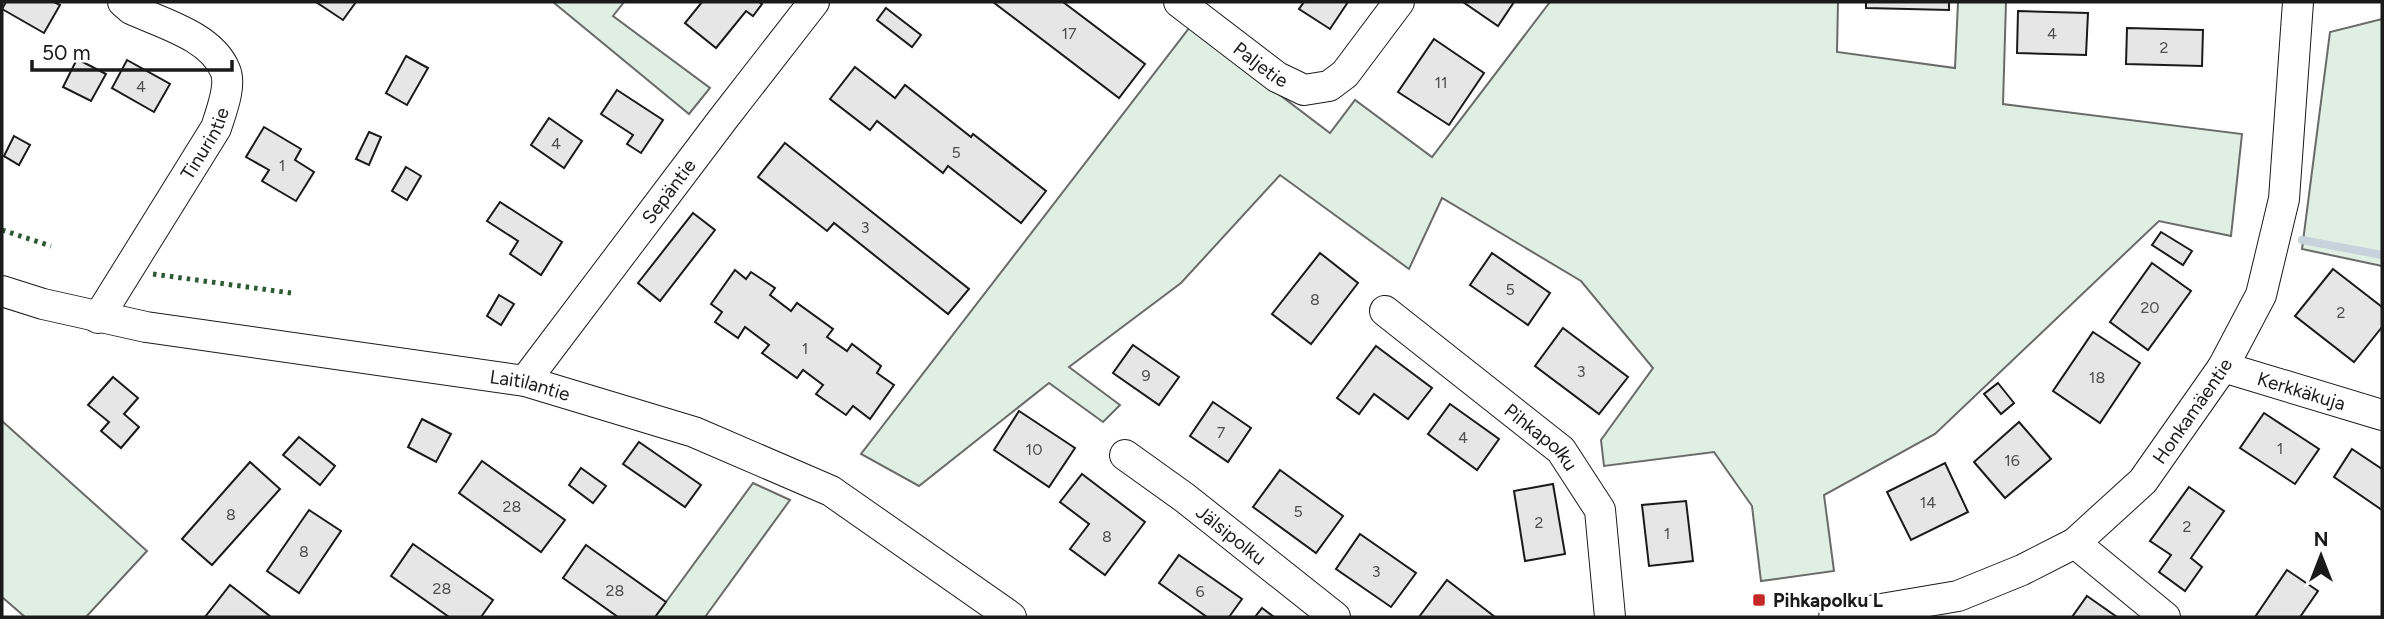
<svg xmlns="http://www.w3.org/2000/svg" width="2384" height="619" font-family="Figtree,sans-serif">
<rect width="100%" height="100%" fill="#fff"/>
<g fill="#e0efe3" stroke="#6a6a6a" stroke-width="2">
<polygon points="553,2 624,2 613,16 710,88 689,114"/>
<polygon points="1550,2 1838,2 1837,52 1955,68 1958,2 2006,2 2003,104 2242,134 2231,236 2159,221 1935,434 1824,495 1834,571 1761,581 1752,506 1714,452 1604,466 1601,440 1653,368 1581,281 1442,198 1409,269 1280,175 1181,283 1069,367 1120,405 1103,422 1049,383 919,486 861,454 1190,27 1330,133 1355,100 1432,157"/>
<polygon points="2382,19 2382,266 2302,249 2330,32"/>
<polygon points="2,421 147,551 86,617 25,617 2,597"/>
<polygon points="753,483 790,500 705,617 655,617"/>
</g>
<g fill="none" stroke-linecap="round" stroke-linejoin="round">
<polyline stroke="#c6d2dc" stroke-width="8" points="2302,240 2382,255"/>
</g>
<g fill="#e6e6e6" stroke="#1a1a1a" stroke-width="2">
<polygon points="6,2 54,2 60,5 44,33 2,9"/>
<polygon points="316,2 356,2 343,20"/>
<polygon points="702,2 759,2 762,4 753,16 746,11 716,48 685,23"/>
<polygon points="993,2 1063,2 1145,64 1119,98"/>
<polygon points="1304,2 1348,2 1330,29 1299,9"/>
<polygon points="1463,2 1514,2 1498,26"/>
<polygon points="1866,2 1949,2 1949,10 1866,8"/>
<polygon points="886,8 921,35 912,47 877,20"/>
<polygon points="2018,11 2088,13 2086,55 2017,53"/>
<polygon points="2127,28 2203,30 2202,66 2126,64"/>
<polygon points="1434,39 1484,73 1449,125 1398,92"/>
<polygon points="406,56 428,68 407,105 386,93"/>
<polygon points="77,59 106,74 91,101 63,87"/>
<polygon points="127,60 170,84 154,112 112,88"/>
<polygon points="855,67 895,98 905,85 971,137 973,134 1046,191 1021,223 948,166 943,173 877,121 870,130 830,99"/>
<polygon points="617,90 663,120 641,153 627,144 633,135 601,114"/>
<polygon points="549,118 582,141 564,168 531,145"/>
<polygon points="264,127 301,149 295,160 314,172 296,201 262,181 269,170 246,157"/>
<polygon points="369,132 381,137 369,165 356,159"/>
<polygon points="14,136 30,145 19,165 4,156"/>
<polygon points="785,143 969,289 948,314 834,223 827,231 758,177"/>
<polygon points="406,167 421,176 407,200 392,191"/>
<polygon points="500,202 562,242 541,275 510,254 518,241 487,221"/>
<polygon points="693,213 715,230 660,301 638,283"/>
<polygon points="2161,232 2192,251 2183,265 2152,245"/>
<polygon points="1320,253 1358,283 1311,344 1272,314"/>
<polygon points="1492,253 1550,293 1528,325 1470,285"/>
<polygon points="2152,263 2191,291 2148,350 2110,322"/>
<polygon points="2333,269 2382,307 2382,327 2354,362 2295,316"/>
<polygon points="735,270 746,279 751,272 775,288 770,295 791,311 797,303 833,329 827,337 847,351 852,344 881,366 877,373 894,385 870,419 853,406 846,415 816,394 823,385 803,370 797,378 762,353 769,345 745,327 738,338 715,322 722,312 711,304"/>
<polygon points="499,295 514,304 501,325 487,316"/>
<polygon points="1563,328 1628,377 1599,414 1535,366"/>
<polygon points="2093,332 2140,363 2100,423 2053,391"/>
<polygon points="1133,345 1179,377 1159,405 1113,373"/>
<polygon points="1376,346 1432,388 1408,419 1374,394 1359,414 1337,398"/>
<polygon points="113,377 138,398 124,414 139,427 121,448 101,431 109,422 88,405"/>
<polygon points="1998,383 2014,403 2001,414 1984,394"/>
<polygon points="1213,402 1251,428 1228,462 1190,436"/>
<polygon points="1450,404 1499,439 1477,470 1428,434"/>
<polygon points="1019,411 1075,448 1049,487 994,450"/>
<polygon points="2264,413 2319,449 2295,484 2240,448"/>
<polygon points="422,419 451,434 436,462 408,447"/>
<polygon points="2019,422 2051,459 2005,498 1974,462"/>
<polygon points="299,437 335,466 320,485 283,455"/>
<polygon points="639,442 701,485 685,507 623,464"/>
<polygon points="2352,449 2382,469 2382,510 2334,477"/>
<polygon points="482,461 565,520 541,552 459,493"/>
<polygon points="250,462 280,489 212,565 182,539"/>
<polygon points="1945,463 1968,512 1911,540 1887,492"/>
<polygon points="581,468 606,486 593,503 569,485"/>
<polygon points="1280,470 1343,516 1316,553 1253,507"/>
<polygon points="1082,474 1145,522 1105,575 1070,549 1089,524 1060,502"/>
<polygon points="1553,484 1565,554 1525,561 1514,491"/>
<polygon points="2189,487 2224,511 2191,558 2202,567 2185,591 2159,572 2171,555 2150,541"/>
<polygon points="1686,501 1693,561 1649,566 1642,505"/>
<polygon points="309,510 341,531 299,593 267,571"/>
<polygon points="1360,534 1416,573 1391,607 1336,569"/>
<polygon points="413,544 493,600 481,617 449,617 391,576"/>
<polygon points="586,545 666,602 655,617 618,617 563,578"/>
<polygon points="1179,555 1242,599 1229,617 1207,617 1159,583"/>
<polygon points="2287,570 2318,591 2300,617 2255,617"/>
<polygon points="1447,580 1495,617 1419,617"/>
<polygon points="230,585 271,617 205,617"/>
<polygon points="2087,596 2117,617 2072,617"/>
<polygon points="1262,608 1274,617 1255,617"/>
</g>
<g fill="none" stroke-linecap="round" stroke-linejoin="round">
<defs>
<g id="minor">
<path id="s1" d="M1179,2L1277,77L1304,90L1329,86L1345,74L1399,2"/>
<path id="s2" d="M2,291L43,304L146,327L525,381L694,432L831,491L1011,617"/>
<path id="s3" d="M1385,311L1561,450L1600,510L1610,617"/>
<path id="s4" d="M98,318L216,128C221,112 232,85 225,70C211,36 161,23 131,9L123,2"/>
<path id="s5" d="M2223,367L2382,415"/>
<path id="s6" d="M525,381L723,119L814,2"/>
<path id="s7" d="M1125,455L1185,498L1335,617"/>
<polyline points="2075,543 2165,617"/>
<path id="s8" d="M1834,617L1958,596L2022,570L2075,543L2143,481L2223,367L2261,295L2284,199L2298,2"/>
</g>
</defs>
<use href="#minor" stroke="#1a1a1a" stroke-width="32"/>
<use href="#minor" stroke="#fff" stroke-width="30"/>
<g stroke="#2b5a34" stroke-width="5" stroke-dasharray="3.5 5" stroke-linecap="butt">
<polyline points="2,230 51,246"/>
<polyline points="153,274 291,293"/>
</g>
</g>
<rect fill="#c62828" stroke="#fff" stroke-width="2.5" x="1752" y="593" width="14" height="14" rx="3.5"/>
<g text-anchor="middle" stroke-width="5" stroke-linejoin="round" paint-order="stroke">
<g font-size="16" fill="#4d4d4d">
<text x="1069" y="39">17</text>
<text x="2052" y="39">4</text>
<text x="2164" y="53">2</text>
<text x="1441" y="88">11</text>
<text x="141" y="92">4</text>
<text x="556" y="149">4</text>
<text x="956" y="158">5</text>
<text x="282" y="171">1</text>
<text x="865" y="233">3</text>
<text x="1510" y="295">5</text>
<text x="1315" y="305">8</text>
<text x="2150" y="313">20</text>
<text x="2341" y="318">2</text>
<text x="805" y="354">1</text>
<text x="1581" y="377">3</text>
<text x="1146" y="381">9</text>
<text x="2097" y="383">18</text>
<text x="1221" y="438">7</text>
<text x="1463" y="443">4</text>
<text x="2280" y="454">1</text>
<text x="1034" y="455">10</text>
<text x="2012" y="466">16</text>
<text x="1928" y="508">14</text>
<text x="512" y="512">28</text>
<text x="1298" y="517">5</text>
<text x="231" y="520">8</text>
<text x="1539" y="528">2</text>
<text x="2187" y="532">2</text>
<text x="1667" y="539">1</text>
<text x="1107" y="542">8</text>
<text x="304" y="557">8</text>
<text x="1376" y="577">3</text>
<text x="442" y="594">28</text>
<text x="615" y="596">28</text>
<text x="1200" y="597">6</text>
</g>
<g font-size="19" fill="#1a1a1a" stroke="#fff">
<text dy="7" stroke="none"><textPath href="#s1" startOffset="103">Paljetie</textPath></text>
<text dy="7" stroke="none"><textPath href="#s4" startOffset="205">Tinurintie</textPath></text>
<text dy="7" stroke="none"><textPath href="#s6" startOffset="238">Sepäntie</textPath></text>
<text dy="7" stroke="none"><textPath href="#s2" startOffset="537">Laitilantie</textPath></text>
<text dy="7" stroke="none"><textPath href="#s5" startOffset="82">Kerkkäkuja</textPath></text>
<text dy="7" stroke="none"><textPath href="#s8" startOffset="432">Honkamäentie</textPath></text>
<text dy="7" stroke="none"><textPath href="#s3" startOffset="201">Pihkapolku</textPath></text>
<text dy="7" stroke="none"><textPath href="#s7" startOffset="133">Jälsipolku</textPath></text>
</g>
<g font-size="19" font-weight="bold" fill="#1a1a1a" stroke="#fff" text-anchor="start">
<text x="1773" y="607">Pihkapolku L</text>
</g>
</g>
<rect width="2384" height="619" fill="none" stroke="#1a1a1a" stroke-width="7"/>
<g transform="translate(2321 556)" stroke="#ffffff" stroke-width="5" paint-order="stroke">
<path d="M0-5L12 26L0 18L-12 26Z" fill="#1a1a1a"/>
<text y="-10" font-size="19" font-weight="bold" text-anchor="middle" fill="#1a1a1a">N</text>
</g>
<path d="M32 60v10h200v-10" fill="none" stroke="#1a1a1a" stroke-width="3.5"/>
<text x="42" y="60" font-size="21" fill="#1a1a1a" stroke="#ffffff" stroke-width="5" paint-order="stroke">50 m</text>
</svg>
